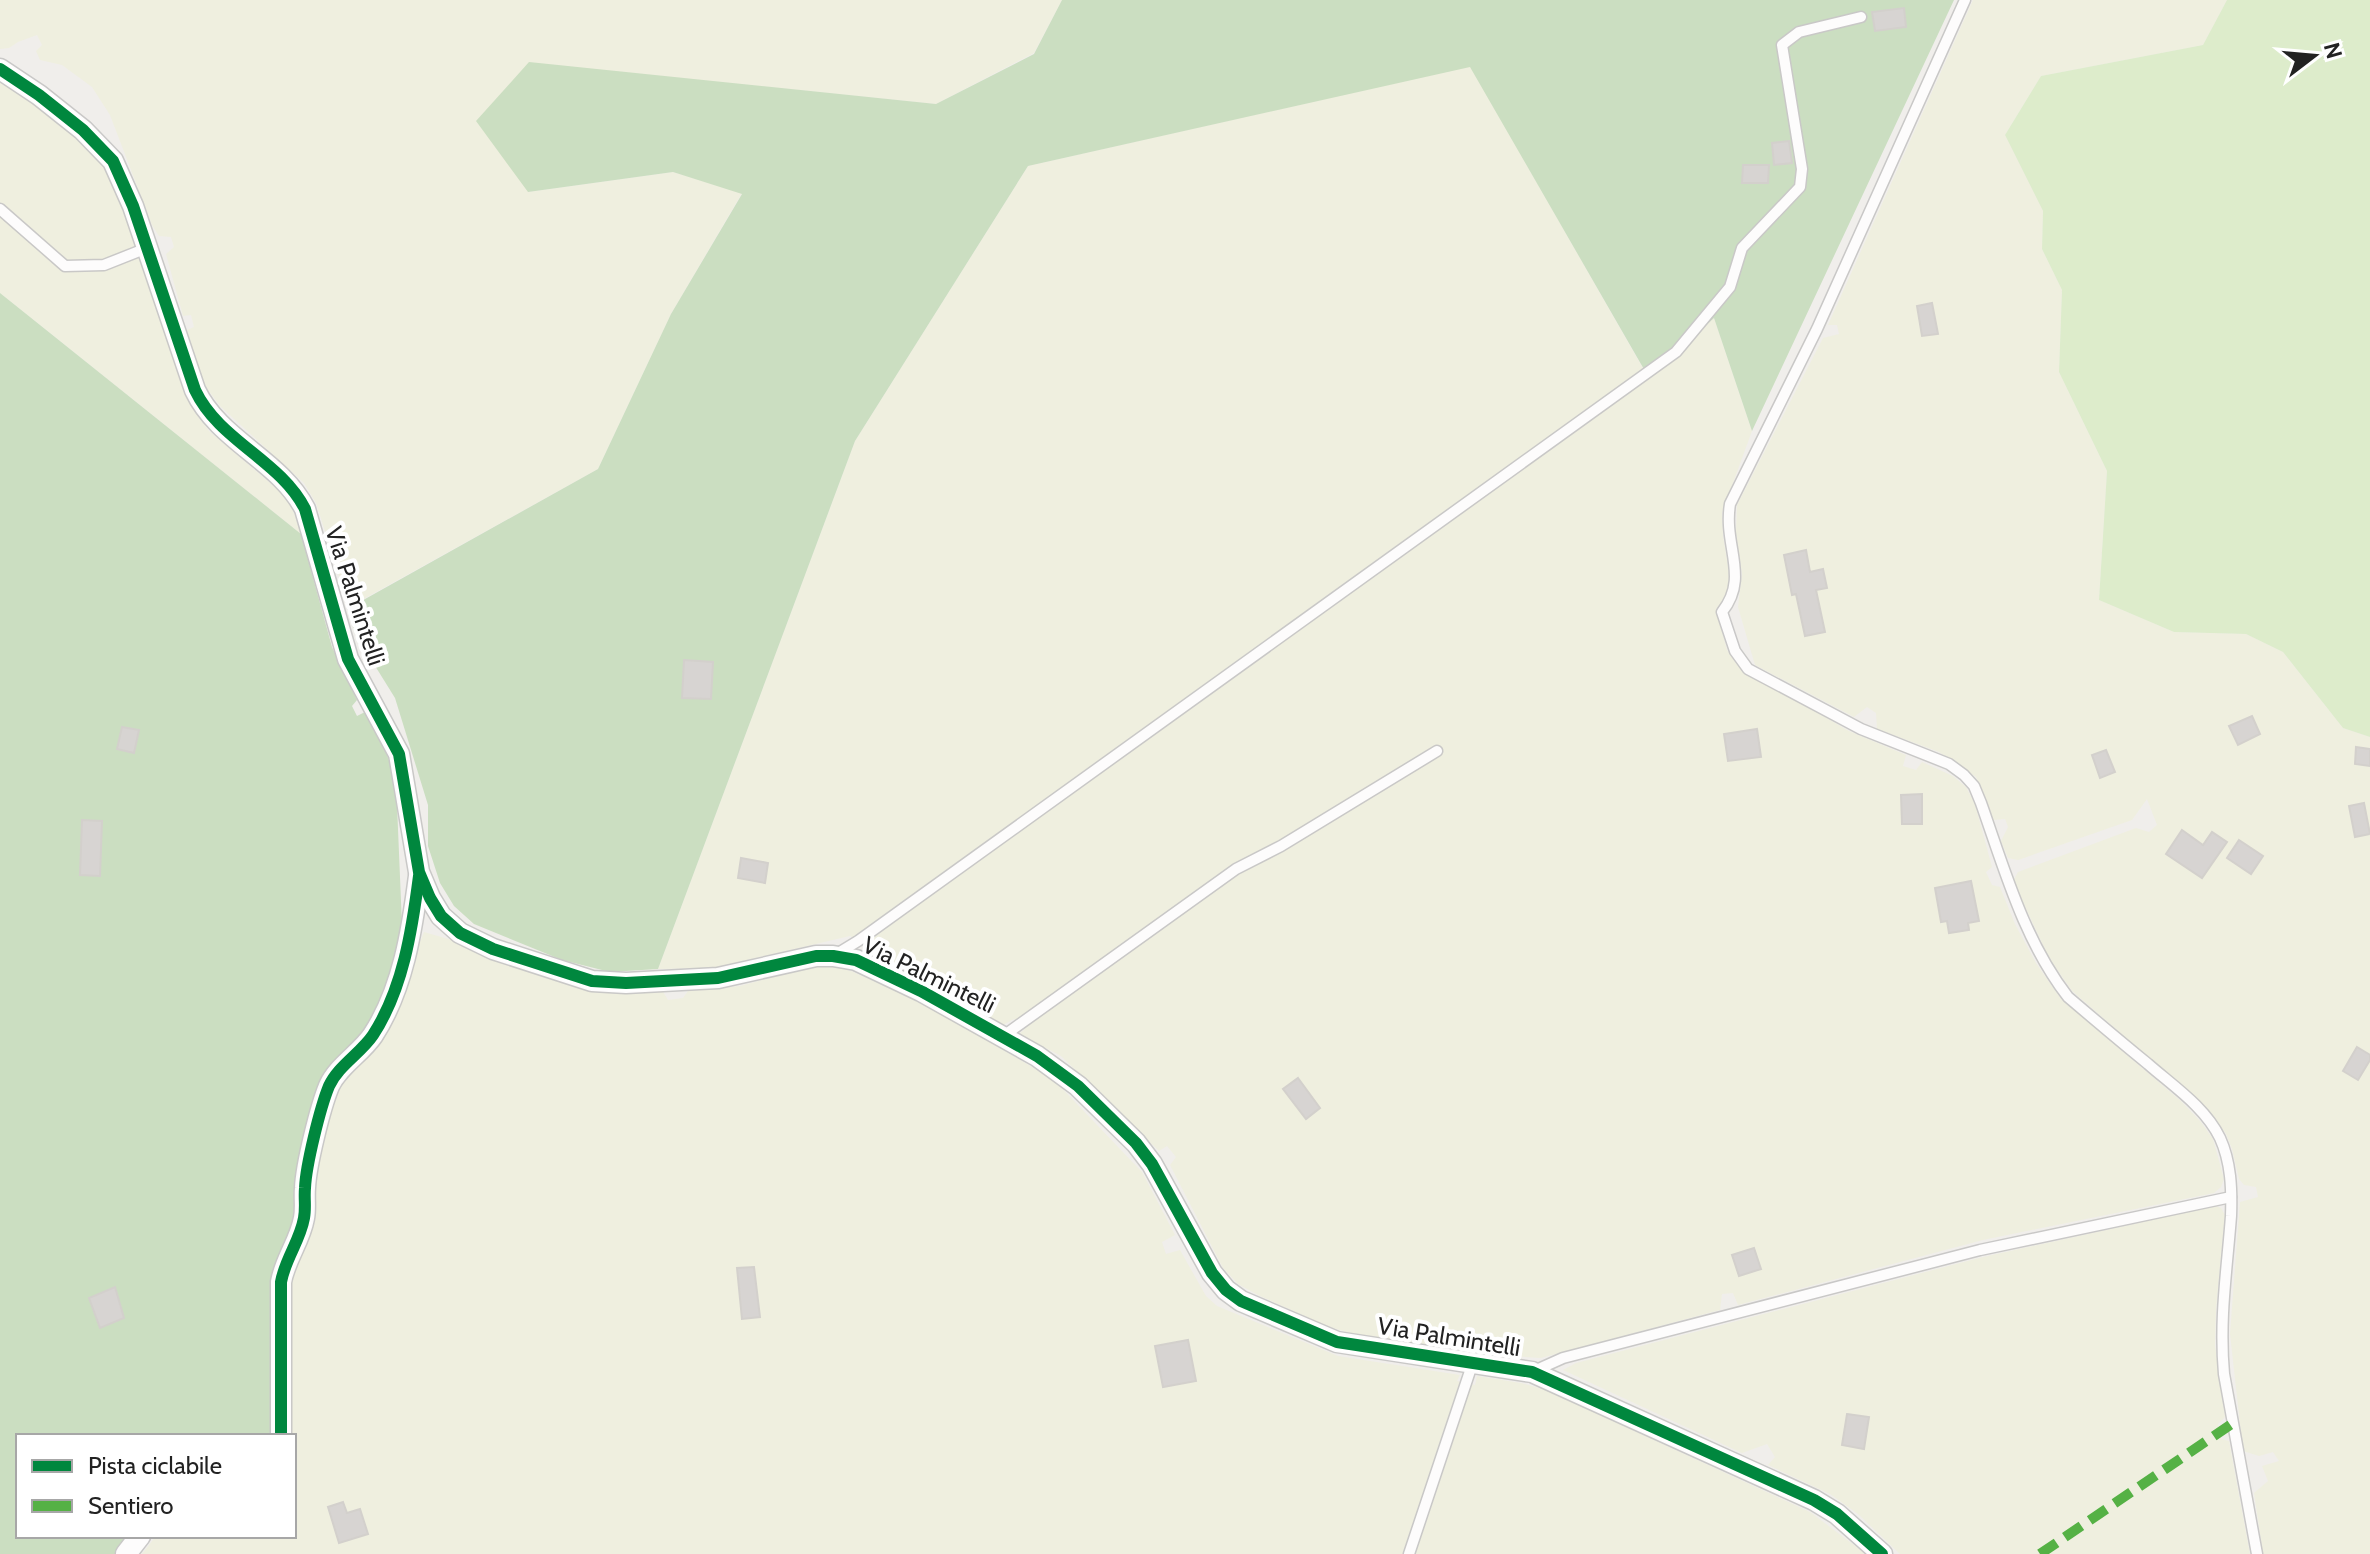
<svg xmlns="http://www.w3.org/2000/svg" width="2370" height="1554" font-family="Cabin,sans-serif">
<rect width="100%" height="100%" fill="#f0eeeb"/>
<g fill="#efefdf">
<polygon points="0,0 1062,0 1034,53 936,104 529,63 528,192 673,172 742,193 671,314 598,469 349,607 316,503 304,483 220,406 203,383 187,330 194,327 191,315 183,316 166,254 174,247 171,237 159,236 152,225 110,115 92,87 62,65 40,60 36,51 42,45 37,35 18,42 9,48 0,49"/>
<polygon points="1973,0 2227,0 2203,45 2041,76 2005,135 2043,211 2042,249 2062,290 2059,372 2107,471 2099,600 2174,632 2246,634 2283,652 2343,728 2370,737 2370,1554 2263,1554 2254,1493 2268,1481 2262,1466 2279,1461 2273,1452 2259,1456 2243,1451 2230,1334 2240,1202 2258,1197 2256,1187 2244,1185 2239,1179 2232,1149 2226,1134 2208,1109 2072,991 2049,958 2013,881 2018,872 2136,828 2149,832 2157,825 2147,799 2132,820 2018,860 2008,858 2001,841 2008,827 2005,819 1993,820 1976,777 1939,752 1877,729 1876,713 1867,707 1854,717 1755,665 1738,607 1742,574 1736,533 1737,505 1823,338 1839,334 1837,325 1828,325"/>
<polygon points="1470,66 1648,377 1714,318 1752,431 1722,513 1723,536 1731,584 1728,595 1716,609 1727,650 1738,666 1849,731 1906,755 1903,766 1916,770 1922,762 1953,776 1966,787 1975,804 1992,867 1986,872 1992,885 2000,887 2015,924 2036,963 2061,999 2181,1101 2201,1122 2213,1139 2224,1179 2221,1187 2214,1193 1983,1240 1738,1305 1733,1293 1722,1294 1720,1310 1541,1358 1507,1356 1354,1334 1329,1327 1258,1295 1238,1284 1223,1268 1170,1165 1176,1157 1167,1146 1159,1151 1061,1056 1019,1034 1025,1029 1014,1019 1001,1026 850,936 713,968 658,969 855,441 1028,166"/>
<polygon points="0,78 24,93 90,147 106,166 138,241 136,247 139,260 144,260 188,397 196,414 209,431 289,499 301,534 0,293"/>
<polygon points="424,932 462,943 545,978 584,987 662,990 668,1000 683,998 688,991 740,986 815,966 831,966 851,971 919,1001 1053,1079 1142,1172 1175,1235 1162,1242 1166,1254 1180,1250 1206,1296 1217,1306 1338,1356 1460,1375 1457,1381 1475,1385 1477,1376 1521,1383 1546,1390 1810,1512 1866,1554 142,1554 156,1536 294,1536 294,1436 286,1436 285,1302 313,1180 338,1083 407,975"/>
<polygon points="2216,1206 2221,1208 2225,1215 2216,1309 2215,1345 2225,1417 2218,1424 2221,1439 2229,1441 2250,1554 1900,1554 1858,1514 1830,1494 1768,1465 1775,1457 1767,1444 1742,1453 1563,1370 1576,1363 1983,1257"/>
</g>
<polygon fill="#ddeccb" points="2227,0 2370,0 2370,737 2343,728 2283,652 2246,634 2174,632 2099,600 2107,471 2059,372 2062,290 2042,249 2043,211 2005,135 2041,76 2203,45"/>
<g fill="#cbdec1">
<polygon points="1062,0 1954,0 1752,431 1714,318 1649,378 1470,67 1028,166 855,441 658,969 610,972 562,960 474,924 454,906 440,883 428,846 428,805 395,698 354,632 349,608 598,469 671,314 742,194 673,172 528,192 476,121 529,62 936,104 1034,54"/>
<polygon points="0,293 301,534 332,647 357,700 352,706 357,716 365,712 386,752 396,781 402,925 392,973 378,1011 323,1080 300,1213 291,1238 277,1436 18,1436 18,1536 136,1536 121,1554 0,1554"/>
</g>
<g fill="#d7d4d2" stroke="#d3d0cc" stroke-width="2">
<polygon points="1904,8 1906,27 1875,31 1872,12"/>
<polygon points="1789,141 1792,163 1774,165 1772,143"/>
<polygon points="1743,165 1769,165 1768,183 1742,183"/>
<polygon points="1932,303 1938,334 1922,336 1917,306"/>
<polygon points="1806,550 1810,572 1823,569 1827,588 1816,590 1825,632 1805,636 1796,594 1792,595 1784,555"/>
<polygon points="684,660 713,662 711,699 682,698"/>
<polygon points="2252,716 2260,734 2238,745 2229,726"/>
<polygon points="122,727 139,730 134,753 117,749"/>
<polygon points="1757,729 1761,757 1728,761 1724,734"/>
<polygon points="2356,747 2370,749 2370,766 2355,764"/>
<polygon points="2106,750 2115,772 2100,778 2092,755"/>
<polygon points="1922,794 1922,824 1902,824 1901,795"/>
<polygon points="2364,803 2370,834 2355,837 2349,806"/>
<polygon points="82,820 102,821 100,876 80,875"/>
<polygon points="2182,830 2203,845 2212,832 2227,842 2202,878 2166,854"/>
<polygon points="2239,840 2263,856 2251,874 2227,858"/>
<polygon points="741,858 768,863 765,883 738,878"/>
<polygon points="1971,881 1979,921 1968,923 1969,930 1949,933 1947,921 1941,922 1935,888"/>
<polygon points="2357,1047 2370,1055 2370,1060 2358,1080 2343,1071"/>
<polygon points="1298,1078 1320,1108 1306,1119 1283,1089"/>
<polygon points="1754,1248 1761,1269 1739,1276 1732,1255"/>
<polygon points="754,1267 760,1317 742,1319 737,1268"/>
<polygon points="115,1287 124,1318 100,1328 89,1298"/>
<polygon points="1188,1340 1196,1381 1163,1387 1155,1346"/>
<polygon points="1847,1414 1869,1417 1864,1449 1842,1445"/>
<polygon points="343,1502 347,1513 360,1509 368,1534 339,1543 328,1507"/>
</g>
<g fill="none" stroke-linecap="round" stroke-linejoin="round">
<defs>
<g id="lane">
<path d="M1965,0L1817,329L1730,504C1723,546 1750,577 1722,612L1735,651L1748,669L1861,729L1949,764L1964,775L1974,786L1981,803C2005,871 2024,940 2068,997C2095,1020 2121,1042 2148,1064C2173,1086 2205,1107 2220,1138C2231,1162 2232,1189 2231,1216C2227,1270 2219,1318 2224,1374L2257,1554"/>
<polyline points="0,209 65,266 104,265 147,248"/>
<polyline points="835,955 858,941 1676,352 1730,287 1742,248 1800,187 1802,169 1782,45 1799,32 1861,17"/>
<polyline points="1002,1037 1236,869 1281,846 1437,751"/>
<polyline points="1534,1371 1563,1358 1980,1250 2231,1197"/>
<polyline points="1409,1554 1473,1362"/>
</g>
<g id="street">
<path d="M0,69L39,95L83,130L113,161L133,206L195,390C219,441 280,460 305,509L348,659L399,754L419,872L430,898L441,916L460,933L493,949L592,981L626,983L718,978L816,956H833L856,960L921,991L1037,1056L1078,1086L1136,1143L1152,1164L1212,1273L1226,1290L1241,1301L1337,1342L1532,1372L1814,1500L1837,1514L1882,1554"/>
<path d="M281,1436V1282C285,1259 300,1241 304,1218C306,1208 304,1198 305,1188C306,1165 320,1108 329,1086C338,1066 361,1053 373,1035C403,989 412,930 419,876"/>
<polyline points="126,1554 140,1536"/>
</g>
</defs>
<use href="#lane" stroke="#c9c8c7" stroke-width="13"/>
<use href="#street" stroke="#c9c8c7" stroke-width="23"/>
<use href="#lane" stroke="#fdfcfc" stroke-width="10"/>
<use href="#street" stroke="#fdfcfc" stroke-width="20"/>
<polyline stroke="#55b145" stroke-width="10" stroke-dasharray="20 10" stroke-linecap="butt" points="2040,1554 2233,1423"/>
<defs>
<g id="cycleway">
<path d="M0,69L39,95L83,130L113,161L133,206L195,390C219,441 280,460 305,509L348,659L399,754L419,872L430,898L441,916L460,933L493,949L592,981L626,983L718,978L816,956H833L856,960L921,991L1037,1056L1078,1086L1136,1143L1152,1164L1212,1273L1226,1290L1241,1301L1337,1342L1532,1372L1814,1500L1837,1514L1882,1554"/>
<path d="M281,1436V1282C285,1259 300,1241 304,1218C306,1208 304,1198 305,1188C306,1165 320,1108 329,1086C338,1066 361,1053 373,1035C403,989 412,930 419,876"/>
</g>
</defs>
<use href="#cycleway" stroke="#fff" stroke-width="17"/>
<use href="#cycleway" stroke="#00873e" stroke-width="12"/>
</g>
<g text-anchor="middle" stroke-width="8" stroke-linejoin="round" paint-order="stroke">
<g font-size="24" fill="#222" stroke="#fff">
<text transform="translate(355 596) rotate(72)" y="8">Via Palmintelli</text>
<text transform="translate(929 975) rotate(26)" y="8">Via Palmintelli</text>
<text transform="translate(1449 1337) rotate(9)" y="8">Via Palmintelli</text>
</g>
</g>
<rect x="16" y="1434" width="280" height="104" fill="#ffffff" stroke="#a7a7a7" stroke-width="2"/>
<rect x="32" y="1460" width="40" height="12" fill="#00873e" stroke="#a7a7a7" stroke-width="2"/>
<text x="88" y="1474" font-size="24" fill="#222222">Pista ciclabile</text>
<rect x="32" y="1500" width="40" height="12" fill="#55b145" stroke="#a7a7a7" stroke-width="2"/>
<text x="88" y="1514" font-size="24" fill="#222222">Sentiero</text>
<g transform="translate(2314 56) rotate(74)" stroke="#ffffff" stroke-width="6" paint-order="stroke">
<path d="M0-6L14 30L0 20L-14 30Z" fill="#222222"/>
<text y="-12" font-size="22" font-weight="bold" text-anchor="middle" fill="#222222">N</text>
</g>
</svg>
